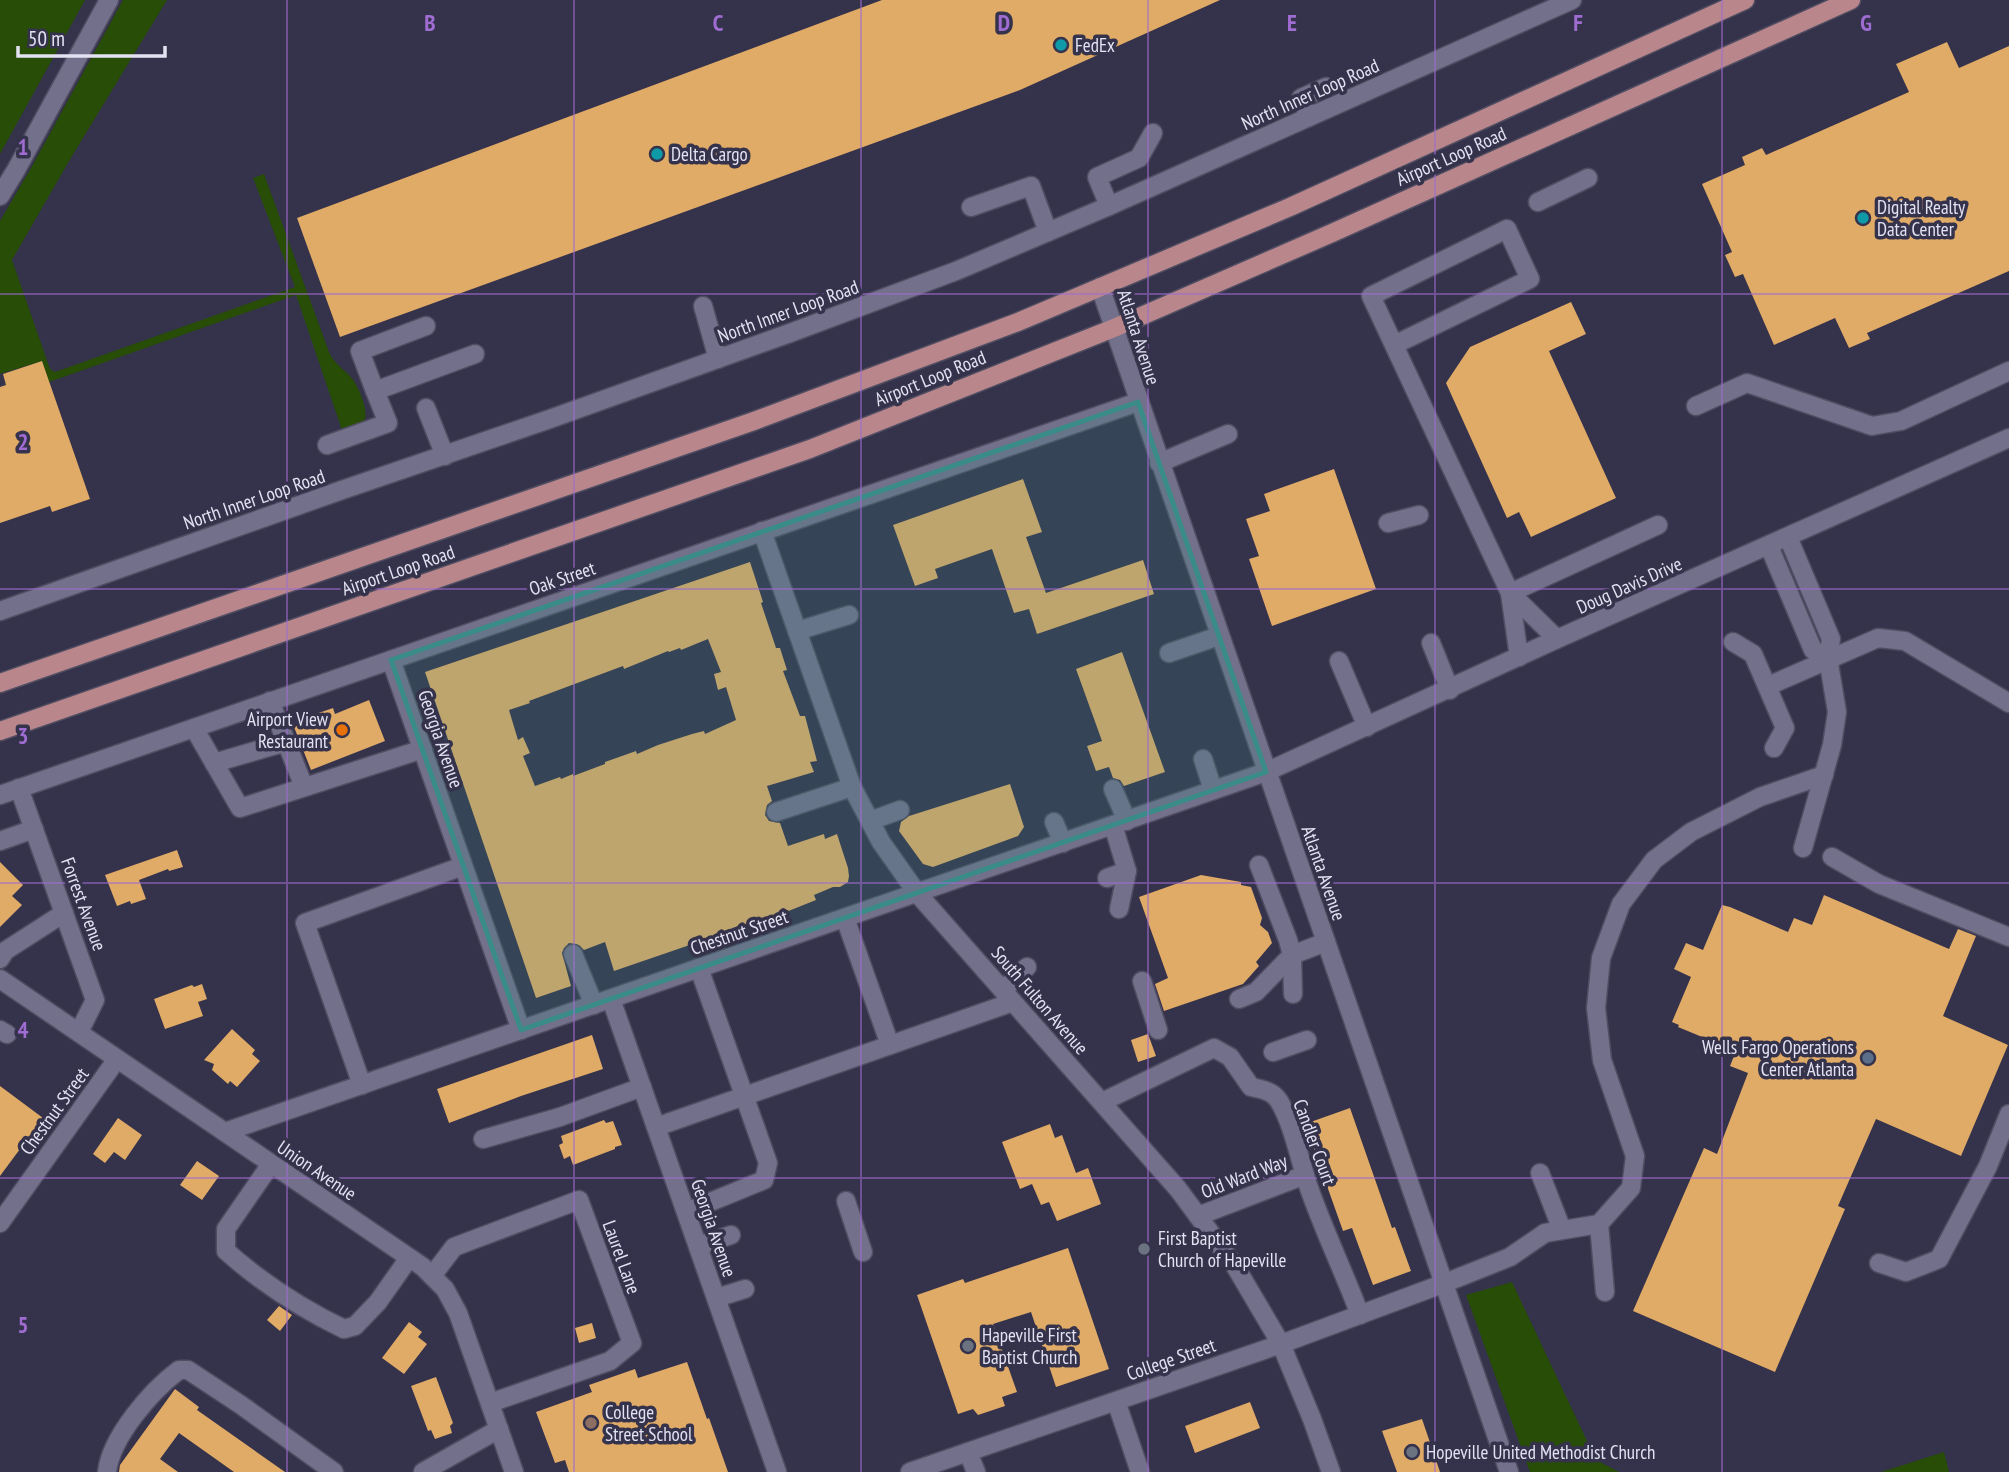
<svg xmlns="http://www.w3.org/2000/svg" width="2009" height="1472" font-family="'PT Sans Narrow',sans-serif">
<rect width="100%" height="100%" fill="#35324b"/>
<g fill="#274d06">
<polygon points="0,0 85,0 0,154"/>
<path d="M123,0H167L72,156L12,260L50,369L55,372L295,287L253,178L264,174L329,352C334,364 346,370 354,381C359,389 371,415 363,422C357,426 348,427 342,430L296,295L49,382L42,361L0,374V221L31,168Z"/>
<polygon points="1512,1282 1596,1460 1619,1472 1530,1472 1466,1295"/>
<polygon points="1944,1452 1949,1472 1881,1472"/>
</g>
<g fill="#e0aa67" fill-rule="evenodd">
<polygon points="882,0 1220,0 1020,90 340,337 297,218"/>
<polygon points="1947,42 1959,68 2009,46 2009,271 1867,333 1870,339 1849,348 1835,318 1774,345 1743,274 1735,277 1725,255 1732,252 1702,184 1745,165 1742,157 1762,148 1766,155 1909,92 1896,64"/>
<polygon points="1571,302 1586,334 1549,351 1616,498 1531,537 1519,512 1507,518 1446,383 1470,347"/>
<polygon points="42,361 90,499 52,512 50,506 0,523 0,387 6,385 3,374"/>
<polygon points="1334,469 1376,589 1272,626 1249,559 1259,556 1246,519 1270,511 1264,494"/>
<polygon points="1023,479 1042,532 1026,537 1046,593 1143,560 1154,594 1037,634 1029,609 1014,613 992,549 935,569 938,578 915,586 893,525"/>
<path d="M750,562L763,602L761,603L776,648H780L787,670L783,671L800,716H805L817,761L810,762L814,772L767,786L772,801L767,805L765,815L769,821L780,823L788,846L824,834L825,839L837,834L848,868L849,876L848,882L840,887H833L814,895L816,900L786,912L614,971L605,942L584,950L579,945L569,943L564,948L562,953L571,986L536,998L425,672ZM708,639L721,672L714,674L718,690L726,687L736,720L705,734L704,731L692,734L658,745L637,754L636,751L605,762V764L573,776V774L561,779L560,777L535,786L523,756L530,753L523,737L518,740L509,710L530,703L529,701L623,666L624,669L668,651L669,652L680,648L681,650Z"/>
<polygon points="1122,652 1165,772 1124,786 1120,780 1113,778 1109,767 1096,771 1087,746 1102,741 1076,669"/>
<polygon points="369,700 385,741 311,770 294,727 312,720 310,716 333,708 335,714"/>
<polygon points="1010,784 1024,827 1018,836 933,867 923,864 899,831 901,822 909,816"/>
<polygon points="177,850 183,867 169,871 168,869 139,880 146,899 131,904 130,901 117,906 105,875"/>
<polygon points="0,862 23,885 12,896 22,905 0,927"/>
<polygon points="1201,875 1241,882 1241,885 1251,887 1262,918 1260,925 1268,932 1272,943 1256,962 1259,966 1243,984 1164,1011 1155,984 1168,978 1139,897"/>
<polygon points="1824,895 1949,949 1958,929 1976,936 1943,1016 2008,1045 1961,1156 1876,1119 1838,1206 1845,1209 1775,1372 1633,1311 1704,1148 1717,1154 1748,1073 1730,1066 1736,1051 1678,1027 1679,1025 1672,1022 1691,977 1674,969 1686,943 1703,950 1722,905 1730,907 1788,932 1794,918 1812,925"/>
<polygon points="202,984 207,999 198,1002 203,1016 165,1029 154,999 192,985 194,987"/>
<polygon points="232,1029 255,1050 252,1054 260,1061 237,1087 230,1081 228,1084 212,1070 214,1064 204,1060"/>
<polygon points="1148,1034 1156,1056 1138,1062 1131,1040"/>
<polygon points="592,1035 603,1069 521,1096 449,1123 437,1089"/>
<polygon points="0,1086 43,1118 0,1176"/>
<polygon points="1350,1108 1392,1228 1395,1227 1411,1271 1373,1285 1352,1228 1343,1231 1305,1124"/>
<polygon points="118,1118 142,1135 125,1160 114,1152 105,1163 93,1154"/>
<polygon points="604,1120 606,1123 613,1121 622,1145 615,1147 615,1149 573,1165 570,1156 564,1159 559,1145 563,1143 561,1136"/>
<polygon points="1050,1124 1055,1138 1062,1135 1076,1173 1088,1168 1101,1204 1057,1221 1049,1202 1041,1205 1032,1184 1020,1189 1002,1142"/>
<polygon points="197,1161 219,1176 202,1200 180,1185"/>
<polygon points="1068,1248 1109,1369 1056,1387 1031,1312 993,1324 1017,1392 1002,1397 1005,1406 978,1415 973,1409 958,1414 917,1295 963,1279 965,1283"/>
<polygon points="279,1306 292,1315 280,1331 267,1320"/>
<polygon points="409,1322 422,1332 418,1337 427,1344 404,1374 382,1358"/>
<polygon points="592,1323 596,1338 579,1343 575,1328"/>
<polygon points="687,1362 707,1419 709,1418 728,1472 569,1472 565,1460 555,1463 536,1412 592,1392 589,1385 635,1369 638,1378"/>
<polygon points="436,1377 453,1423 450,1426 452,1433 435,1439 431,1430 428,1431 411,1386"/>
<polygon points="175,1389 199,1407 197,1410 285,1472 234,1472 179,1433 160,1459 178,1472 119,1472 120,1465"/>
<polygon points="1250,1402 1260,1428 1195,1453 1185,1426"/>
<polygon points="1422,1419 1440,1472 1397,1472 1382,1431"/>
</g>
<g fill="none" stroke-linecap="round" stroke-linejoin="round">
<defs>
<g id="minor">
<polyline points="1309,117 1301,98 1326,87"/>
<polyline points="0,196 16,170 109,0"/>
<polyline points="1538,202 1588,178"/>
<polyline points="1109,206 1097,177 1139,158 1153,133"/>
<polyline points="971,207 1031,186 1048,232"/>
<polyline points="1100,287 1509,1472"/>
<polyline points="703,306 718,359"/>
<polyline points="1394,345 1530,279 1507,229 1371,296 1510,593 1519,657"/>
<polyline points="375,391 360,351 426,326"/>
<polyline points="1696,406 1747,383 1872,426 1901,421 2009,371"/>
<polyline points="426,408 445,456"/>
<polyline points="327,445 388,423 375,391 475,354"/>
<polyline points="1159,463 1228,434"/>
<polyline points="1388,523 1419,515"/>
<polyline points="762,531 852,787 881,842 917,893 1178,1189 1235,1266 1281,1344 1312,1419 1331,1472"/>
<polyline points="1788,537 1831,639 1828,658 1837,712 1832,745 1803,848"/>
<polyline points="1769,546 1813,650 1828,658"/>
<polyline points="1510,593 1658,525"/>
<polyline points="1510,593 1557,639"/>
<polyline points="0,611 342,490 547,420 790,333 956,271 1109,206 1572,0"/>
<polyline points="797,631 849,615"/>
<polyline points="1733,642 1753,654 1785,728 1774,748"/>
<polyline points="1431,643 1450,690"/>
<polyline points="1169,653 1219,636"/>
<polyline points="391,660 521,1030"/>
<polyline points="1339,661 1367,727"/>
<polyline points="1768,686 1878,638 1905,641 2009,703"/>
<polyline points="270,701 304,787"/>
<polyline points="194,728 240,808 423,749"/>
<polyline points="1203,759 1213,790"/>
<polyline points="214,763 286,742"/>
<polyline points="19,788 95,1000 79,1032"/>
<polyline points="1113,789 1127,821"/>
<polyline points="0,795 1138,402"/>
<polyline points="776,812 852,787"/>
<polyline points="870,821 900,810"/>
<polyline points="1054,822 1063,843"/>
<polyline points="1113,825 1127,871 1119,909"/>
<polyline points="0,841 34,829"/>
<polyline points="1832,857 1879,884 2009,937"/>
<polyline points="1259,865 1288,940 1292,955 1293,994"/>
<polyline points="1107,878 1127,871"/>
<polyline points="845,918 890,1045"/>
<polyline points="573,954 594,1005"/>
<polyline points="0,959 5,951 64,913"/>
<polyline points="0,979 423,1267 445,1289 458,1313 514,1472"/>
<polyline points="1142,981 1158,1030"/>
<polyline points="1003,990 1027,967"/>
<polyline points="611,999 777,1472"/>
<polyline points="1239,999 1256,992 1292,955 1326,942"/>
<polyline points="0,1030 7,1034"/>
<polyline points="1273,1052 1307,1040"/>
<polyline points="362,1085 305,923 463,866"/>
<path d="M1102,1102L1214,1048L1230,1057L1251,1087C1261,1089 1273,1091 1279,1101C1293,1124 1300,1162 1309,1188C1324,1231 1344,1272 1360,1315"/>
<polyline points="656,1127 1013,1002"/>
<polyline points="225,1132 1266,772 1557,639 2009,438"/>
<polyline points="483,1139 560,1117 642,1087"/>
<path d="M271,1164L226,1229V1251C261,1282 302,1309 344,1329L355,1326L378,1302L409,1258"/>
<polyline points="1540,1173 1562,1230"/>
<polyline points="846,1201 863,1252"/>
<polyline points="686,1212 764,1180 768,1163 699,968"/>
<polyline points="1198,1216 1305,1175"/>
<polyline points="0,1223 117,1059"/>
<polyline points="1599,1224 1605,1292"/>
<polyline points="698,1246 731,1235"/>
<polyline points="1879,1263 1906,1272 1939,1259 1988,1166 2009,1114"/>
<polyline points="432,1276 454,1247 579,1200 632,1343 610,1361 490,1403"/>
<polyline points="716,1298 745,1289"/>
<polyline points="1116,1401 1140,1472"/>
<polyline points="968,1452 976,1472"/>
<path d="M107,1472C111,1437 151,1391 179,1370H188L241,1405L334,1472"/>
<polyline points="423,1472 499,1429"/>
<polyline points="910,1472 1281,1344 1445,1283 1510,1257 1545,1233 1599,1224 1631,1188 1635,1156 1602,1060 1596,1008 1601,958 1621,904 1654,860 1691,832 1760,797 1824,775"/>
</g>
<g id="major">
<polyline points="0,683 754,421 1018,322 1290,207 1745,0"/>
<polyline points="0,731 810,449 1114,328 1332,233 1851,0"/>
</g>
</defs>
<use href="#minor" stroke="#504d62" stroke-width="21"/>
<use href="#major" stroke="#504d62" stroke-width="21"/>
<use href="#minor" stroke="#73708c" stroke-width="18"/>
<use href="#major" stroke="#b9878b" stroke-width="18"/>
</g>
<path fill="#398c88" fill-opacity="0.2" stroke="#398c88" stroke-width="5" stroke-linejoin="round" d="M1138,402L1266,772L521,1030L391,660Z"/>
<path fill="none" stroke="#9f6cd1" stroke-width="2" stroke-opacity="0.55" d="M287,0V1472M574,0V1472M861,0V1472M1148,0V1472M1435,0V1472M1722,0V1472M0,294H2009M0,589H2009M0,883H2009M0,1178H2009"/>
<g fill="#0f9aa8" stroke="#35324b" stroke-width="2.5">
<circle cx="1061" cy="45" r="7"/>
<circle cx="657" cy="154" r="7"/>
<circle cx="1863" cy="218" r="7"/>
</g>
<circle fill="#e8710a" stroke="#35324b" stroke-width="2.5" cx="342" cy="730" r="7"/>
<circle fill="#5c6f8a" stroke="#35324b" stroke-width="2.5" cx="1868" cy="1058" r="7"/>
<g fill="#6b7280" stroke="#35324b" stroke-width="2.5">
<circle cx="1144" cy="1249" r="7"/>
<circle cx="968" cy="1346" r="7"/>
<circle cx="1412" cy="1452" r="7"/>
</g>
<circle fill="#8d6e63" stroke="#35324b" stroke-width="2.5" cx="591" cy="1423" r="7"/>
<g text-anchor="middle" stroke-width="7" stroke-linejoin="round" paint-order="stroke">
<g font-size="19" fill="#e3e2f2" stroke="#35324b" text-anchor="start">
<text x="1075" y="52">FedEx</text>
<text x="671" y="161">Delta Cargo</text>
<text x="1877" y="214">Digital Realty<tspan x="1877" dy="22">Data Center</tspan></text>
<text x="328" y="726" text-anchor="end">Airport View<tspan x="328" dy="22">Restaurant</tspan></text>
<text x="1854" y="1054" text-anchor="end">Wells Fargo Operations<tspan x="1854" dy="22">Center Atlanta</tspan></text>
<text x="1158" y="1245">First Baptist<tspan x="1158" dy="22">Church of Hapeville</tspan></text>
<text x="982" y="1342">Hapeville First<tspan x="982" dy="22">Baptist Church</tspan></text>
<text x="605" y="1419">College<tspan x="605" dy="22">Street School</tspan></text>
<text x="1426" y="1459">Hopeville United Methodist Church</text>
</g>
<g font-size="19" fill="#e3e2f2" stroke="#35324b">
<text transform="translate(1310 94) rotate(-24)" y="7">North Inner Loop Road</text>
<text transform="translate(1451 156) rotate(-24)" y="7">Airport Loop Road</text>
<text transform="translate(788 311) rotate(-20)" y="7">North Inner Loop Road</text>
<text transform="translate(1139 337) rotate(72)" y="7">Atlanta Avenue</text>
<text transform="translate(930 378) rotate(-22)" y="7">Airport Loop Road</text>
<text transform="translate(254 499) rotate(-19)" y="7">North Inner Loop Road</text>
<text transform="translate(398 570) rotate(-19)" y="7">Airport Loop Road</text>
<text transform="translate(562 578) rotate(-19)" y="7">Oak Street</text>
<text transform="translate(1629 585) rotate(-24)" y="7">Doug Davis Drive</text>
<text transform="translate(441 739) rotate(71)" y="7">Georgia Avenue</text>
<text transform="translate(1324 873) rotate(71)" y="7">Atlanta Avenue</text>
<text transform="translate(84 904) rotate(70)" y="7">Forrest Avenue</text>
<text transform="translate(739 932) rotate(-19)" y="7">Chestnut Street</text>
<text transform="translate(1040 1000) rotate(49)" y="7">South Fulton Avenue</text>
<text transform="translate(54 1111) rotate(-54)" y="7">Chestnut Street</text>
<text transform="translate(1315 1142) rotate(70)" y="7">Candler Court</text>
<text transform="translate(317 1170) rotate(34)" y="7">Union Avenue</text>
<text transform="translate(1244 1176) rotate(-21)" y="7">Old Ward Way</text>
<text transform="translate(714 1228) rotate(71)" y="7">Georgia Avenue</text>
<text transform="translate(622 1257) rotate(70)" y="7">Laurel Lane</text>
<text transform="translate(1171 1359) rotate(-19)" y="7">College Street</text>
</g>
</g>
<g font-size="23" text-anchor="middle" font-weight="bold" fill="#9f6cd1" stroke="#35324b" stroke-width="7" stroke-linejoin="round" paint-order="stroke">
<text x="430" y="31">B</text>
<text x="718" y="31">C</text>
<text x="1004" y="31">D</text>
<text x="1292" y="31">E</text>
<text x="1578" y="31">F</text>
<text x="1866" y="31">G</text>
<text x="23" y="155">1</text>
<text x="23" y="450">2</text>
<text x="23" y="744">3</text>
<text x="23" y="1038">4</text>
<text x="23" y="1333">5</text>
</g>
<path d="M18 46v10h147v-10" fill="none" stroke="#e3e2f2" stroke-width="3.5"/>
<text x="28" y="46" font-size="21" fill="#e3e2f2" stroke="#35324b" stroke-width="5" paint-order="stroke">50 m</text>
</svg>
